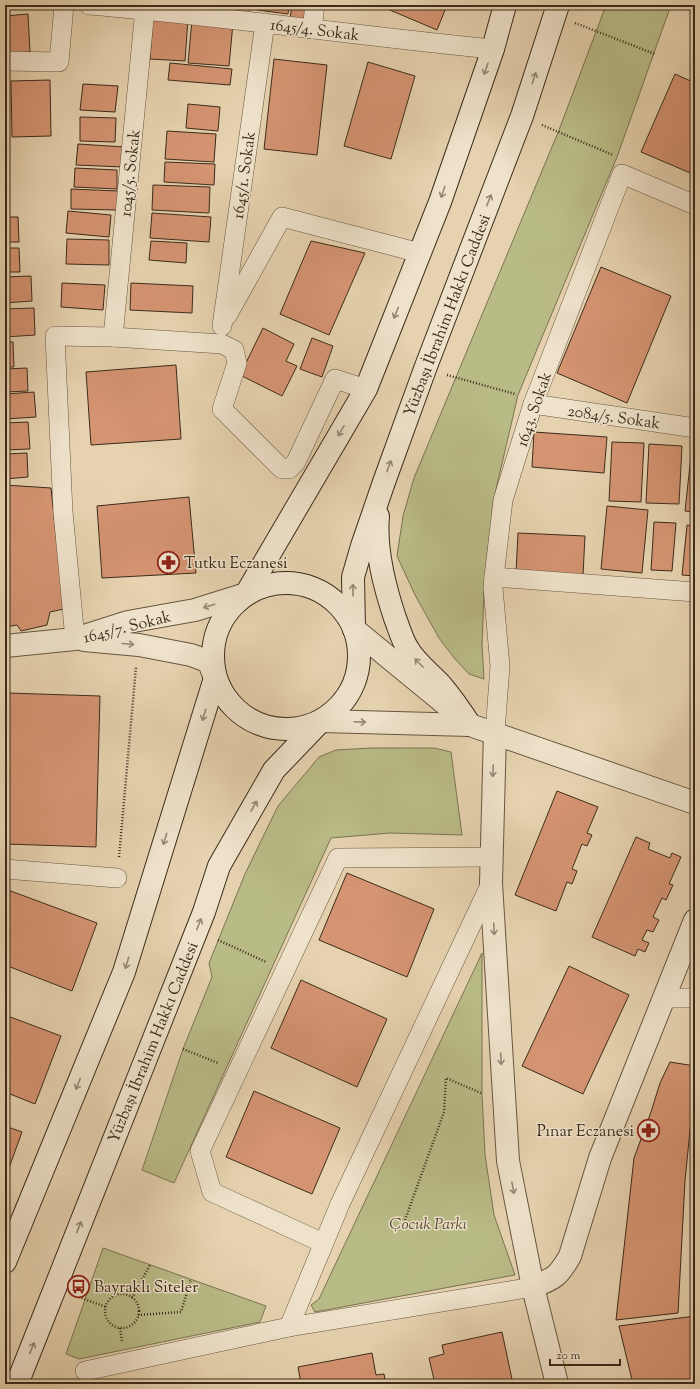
<svg xmlns="http://www.w3.org/2000/svg" width="700" height="1389" font-family="'Sorts Mill Goudy',serif">
<rect width="100%" height="100%" fill="#e6d2af"/>
<filter id="stains"><feTurbulence type="fractalNoise" baseFrequency=".005" numOctaves="4"/><feColorMatrix values="0 0 0 0 .2 0 0 0 0 .09 0 0 0 0 .02 0 0 0 .5 -.17"/></filter>
<radialGradient id="worn" r=".72"><stop offset=".6" stop-color="#630" stop-opacity="0"/><stop offset="1" stop-color="#630" stop-opacity=".3"/></radialGradient>
<g fill="#b9bb87" stroke="#7a7451">
<polygon points="606,5 671,5 617,157 518,395 493,502 484,590 482,644 484,679 469,674 455,659 439,638 415,595 397,556 403,516 414,478 559,130"/>
<polygon points="371,748 434,748 451,752 462,835 390,833 331,838 174,1183 142,1170 183,1049 212,977 209,963 245,874 278,806 319,757 336,750"/>
<polygon points="482,953 482,1094 485,1155 494,1215 515,1275 315,1312 311,1305 319,1299"/>
<polygon points="103,1248 266,1306 260,1322 79,1359 66,1354"/>
</g>
<g fill="#d59472" stroke="#3b2c1b">
<polygon points="5,5 52,5 55,8 5,6"/>
<polygon points="234,5 251,5 250,10 233,8"/>
<polygon points="258,5 289,5 288,14 257,10"/>
<polygon points="292,5 312,5 311,21 290,19"/>
<polygon points="378,5 447,5 437,30"/>
<polygon points="28,14 30,52 5,53 5,16"/>
<polygon points="153,17 188,19 185,61 150,59"/>
<polygon points="192,20 233,23 229,66 188,63"/>
<polygon points="274,59 327,65 317,155 264,149"/>
<polygon points="368,62 415,76 391,159 344,146"/>
<polygon points="170,63 232,69 230,85 168,80"/>
<polygon points="675,74 695,83 695,175 641,152"/>
<polygon points="50,80 51,136 12,137 11,81"/>
<polygon points="83,84 118,86 115,112 80,110"/>
<polygon points="188,104 220,107 218,131 186,128"/>
<polygon points="80,117 116,118 115,142 80,141"/>
<polygon points="167,131 216,134 214,162 165,159"/>
<polygon points="5,140 7,140 8,172 5,172"/>
<polygon points="78,144 125,147 124,167 76,165"/>
<polygon points="165,162 215,164 214,185 164,182"/>
<polygon points="75,168 117,170 117,189 74,187"/>
<polygon points="153,185 210,187 209,213 152,210"/>
<polygon points="71,189 118,191 117,210 71,209"/>
<polygon points="68,211 111,215 109,237 66,233"/>
<polygon points="152,213 211,217 209,242 150,238"/>
<polygon points="5,217 18,217 19,242 5,242"/>
<polygon points="67,239 109,240 109,265 66,264"/>
<polygon points="151,241 187,243 186,263 149,260"/>
<polygon points="311,241 365,253 329,335 280,314"/>
<polygon points="5,248 19,248 20,272 5,272"/>
<polygon points="601,267 671,296 627,403 557,373"/>
<polygon points="31,276 32,301 5,303 5,277"/>
<polygon points="62,283 105,285 103,310 61,307"/>
<polygon points="131,283 193,286 192,313 130,310"/>
<polygon points="34,308 35,335 5,337 5,309"/>
<polygon points="263,328 294,344 286,361 297,366 282,396 240,375"/>
<polygon points="312,338 333,346 322,377 300,369"/>
<polygon points="5,342 13,342 14,367 5,367"/>
<polygon points="176,365 181,439 91,445 86,372"/>
<polygon points="27,368 28,391 5,392 5,369"/>
<polygon points="34,392 36,417 5,419 5,394"/>
<polygon points="28,422 30,449 5,450 5,423"/>
<polygon points="534,432 607,437 604,473 532,467"/>
<polygon points="612,442 644,443 641,502 609,501"/>
<polygon points="649,444 682,446 679,504 646,503"/>
<polygon points="692,446 695,446 695,512 685,511"/>
<polygon points="27,453 28,477 5,479 5,454"/>
<polygon points="5,485 51,488 64,609 50,612 47,625 21,631 17,625 5,627"/>
<polygon points="189,497 196,573 102,578 97,506"/>
<polygon points="607,506 648,510 642,573 601,569"/>
<polygon points="654,522 676,523 672,571 651,570"/>
<polygon points="687,525 695,526 695,576 682,575"/>
<polygon points="518,533 585,536 583,575 516,572"/>
<polygon points="7,693 100,696 96,847 5,844 5,757"/>
<polygon points="557,791 598,807 587,833 592,835 587,846 582,844 572,869 577,871 572,884 567,882 556,911 515,895"/>
<polygon points="636,837 650,843 648,849 670,858 672,853 681,857 669,884 673,885 666,900 662,898 653,917 659,920 653,932 647,930 642,940 649,943 645,952 638,949 635,956 592,937"/>
<polygon points="347,873 434,909 407,977 319,940"/>
<polygon points="8,890 97,923 72,991 5,965 5,897"/>
<polygon points="569,966 629,995 583,1094 522,1066"/>
<polygon points="301,980 387,1019 357,1087 271,1048"/>
<polygon points="5,1015 61,1036 35,1104 5,1092"/>
<polygon points="670,1062 695,1066 695,1080 685,1181 678,1313 616,1320 634,1158 651,1112 660,1083"/>
<polygon points="254,1091 340,1128 312,1194 226,1157"/>
<polygon points="5,1126 22,1132 5,1179"/>
<polygon points="695,1316 695,1384 633,1384 619,1326"/>
<polygon points="502,1332 513,1384 435,1384 429,1358 444,1354 442,1345"/>
<polygon points="372,1353 376,1375 384,1374 386,1384 301,1384 298,1367"/>
</g>
<g fill="none" stroke-linecap="round" stroke-linejoin="round">
<defs>
<g id="minor">
<path d="M89,5C224,16 358,36 493,49"/>
<polyline points="312,29 315,5"/>
<polyline points="5,61 59,62 64,5"/>
<polyline points="227,316 282,217 420,253"/>
<polyline points="222,326 265,23"/>
<polyline points="113,337 145,9"/>
<polyline points="533,404 695,428"/>
<polyline points="494,577 695,592"/>
<polyline points="75,639 63,512 55,336 113,337 222,344 234,350 237,363 222,409 282,469 289,469 296,462 335,379 366,389"/>
<polyline points="495,732 500,666 493,588 494,577 503,500 533,404 622,174 695,205"/>
<polyline points="5,869 117,878"/>
<polyline points="665,998 695,998"/>
<polyline points="323,1243 212,1192 200,1151 338,858 492,857"/>
<polyline points="289,1327 340,1204 491,883"/>
<polyline points="85,1371 289,1327 533,1287"/>
</g>
<g id="tertiary">
<polyline points="354,629 460,716"/>
<polyline points="84,640 139,645 191,655 207,661 210,665 215,678"/>
<polyline points="5,646 75,639 128,622 195,610 246,594"/>
<polyline points="321,721 470,725 695,803"/>
<polyline points="495,732 491,883 508,1161 533,1287 557,1384"/>
<path d="M533,1287C555,1278 558,1277 570,1256L600,1158L695,920"/>
</g>
<g id="secondary">
<path d="M378,516C375,550 384,585 395,618C399,628 402,640 408,649C416,663 430,673 441,685C452,698 461,711 470,725"/>
<circle cx="286" cy="656" r="73"/>
<polyline points="246,594 366,389 440,202 493,49 505,5"/>
<polyline points="354,629 353,577 362,546 384,482 425,369 522,116 558,5"/>
<polyline points="5,1262 124,972 215,678"/>
<polyline points="17,1384 204,912 219,866 274,770 321,721"/>
</g>
</defs>
<use href="#minor" stroke="#665640" stroke-width="20"/>
<use href="#tertiary" stroke="#665640" stroke-width="24"/>
<use href="#secondary" stroke="#3b2c1b" stroke-width="24"/>
<g stroke="#3b2c1b" stroke-width="2.5" stroke-dasharray="1 2" stroke-linecap="butt">
<polyline points="575,23 655,54"/>
<polyline points="542,125 613,155"/>
<polyline points="447,375 515,394"/>
<polyline points="119,857 136,667"/>
<polyline points="218,940 266,962"/>
<polyline points="183,1049 218,1063"/>
<polyline points="405,1220 444,1112 446,1078 481,1093"/>
<circle cx="122" cy="1311" r="17"/>
<polyline points="76,1296 106,1307"/>
<polyline points="132,1298 150,1265"/>
<polyline points="138,1315 181,1312 191,1279"/>
<polyline points="120,1328 122,1341"/>
</g>
<use href="#minor" stroke="#efe2cb" stroke-width="19"/>
<use href="#tertiary" stroke="#efe2cb" stroke-width="22"/>
<use href="#secondary" stroke="#efe2cb" stroke-width="22"/>
</g>
<defs><path id="oneway-shaft" d="M-6 0H5M1.5-3L5.5 0L1.5 3" fill="none" stroke-width="1.6" stroke-linecap="round" stroke-linejoin="round"/></defs>
<g stroke="#958773">
<use href="#oneway-shaft" transform="translate(486 69) rotate(109)"/>
<use href="#oneway-shaft" transform="translate(534 78) rotate(-71)"/>
<use href="#oneway-shaft" transform="translate(443 192) rotate(109)"/>
<use href="#oneway-shaft" transform="translate(489 200) rotate(-69)"/>
<use href="#oneway-shaft" transform="translate(396 313) rotate(112)"/>
<use href="#oneway-shaft" transform="translate(341 431) rotate(120)"/>
<use href="#oneway-shaft" transform="translate(389 466) rotate(-70)"/>
<use href="#oneway-shaft" transform="translate(353 590) rotate(-91)"/>
<use href="#oneway-shaft" transform="translate(209 606) rotate(163)"/>
<use href="#oneway-shaft" transform="translate(128 644) rotate(5)"/>
<use href="#oneway-shaft" transform="translate(419 663) rotate(-135)"/>
<use href="#oneway-shaft" transform="translate(204 715) rotate(107)"/>
<use href="#oneway-shaft" transform="translate(360 722) rotate(2)"/>
<use href="#oneway-shaft" transform="translate(493 771) rotate(92)"/>
<use href="#oneway-shaft" transform="translate(254 806) rotate(-60)"/>
<use href="#oneway-shaft" transform="translate(165 839) rotate(107)"/>
<use href="#oneway-shaft" transform="translate(199 924) rotate(-68)"/>
<use href="#oneway-shaft" transform="translate(494 929) rotate(87)"/>
<use href="#oneway-shaft" transform="translate(127 963) rotate(107)"/>
<use href="#oneway-shaft" transform="translate(501 1059) rotate(87)"/>
<use href="#oneway-shaft" transform="translate(78 1084) rotate(112)"/>
<use href="#oneway-shaft" transform="translate(513 1188) rotate(79)"/>
<use href="#oneway-shaft" transform="translate(79 1227) rotate(-68)"/>
<use href="#oneway-shaft" transform="translate(32 1348) rotate(-68)"/>
</g>
<defs>
<symbol id="pharmacy-ring" viewBox="-11 -11 22 22"><circle r="9.5" fill="#efe2cb" stroke="#8f2418" stroke-width="1.5"/><path d="M-2-6h4v4h4v4h-4v4h-4v-4h-4v-4h4Z" fill="#8f2418"/></symbol>
<symbol id="bus-ring" viewBox="-11 -11 22 22"><circle r="9.5" fill="#efe2cb" stroke="#8f2418" stroke-width="1.5"/><path d="M-5-6H5V4H4V6H2V4H-2V6H-4V4H-5ZM-3.5-4V0h7V-4ZM-3.5 1.2v1.5H-2V1.2ZM2 1.2v1.5H3.5V1.2Z" fill="#8f2418"/></symbol>
</defs>
<g fill-rule="evenodd">
<use href="#pharmacy-ring" x="156" y="550" width="25" height="25"/>
<use href="#pharmacy-ring" x="636" y="1118" width="25" height="25"/>
<use href="#bus-ring" x="66" y="1274" width="25" height="25"/>
</g>
<g text-anchor="middle" stroke-width="3" stroke-linejoin="round" paint-order="stroke">
<g font-size="16" fill="#3b2c1b" stroke="#efe2cb">
<text transform="translate(315 29) rotate(7)" y="6">1645/4. Sokak</text>
<text transform="translate(129 173) rotate(-84)" y="6">1045/5. Sokak</text>
<text transform="translate(243 175) rotate(-82)" y="6">1645/1. Sokak</text>
<text transform="translate(446 315) rotate(-69)" y="6">Yüzbaşı İbrahim Hakkı Caddesi</text>
<text transform="translate(533 409) rotate(-71)" y="6">1643. Sokak</text>
<text transform="translate(614 416) rotate(8)" y="6">2084/5. Sokak</text>
<text transform="translate(127 626) rotate(-14)" y="6">1645/7. Sokak</text>
<text transform="translate(152 1042) rotate(-68)" y="6">Yüzbaşı İbrahim Hakkı Caddesi</text>
</g>
<g font-size="16" fill="#3b2c1b" stroke="#efe2cb" text-anchor="start">
<text x="184" y="568">Tutku Eczanesi</text>
<text x="634" y="1136" text-anchor="end">Pınar Eczanesi</text>
<text x="94" y="1292">Bayraklı Siteler</text>
</g>
<g font-size="16" font-style="italic" fill="#544931" stroke="#efe2cb">
<text x="428" y="1229">Çocuk Parkı</text>
</g>
</g>
<rect width="700" height="1389" fill="none" stroke="#e6d2af" stroke-width="20"/>
<rect x="6" y="6" width="688" height="1377" fill="none" stroke="#3b2c1b" stroke-width="2"/>
<rect x="10" y="10" width="680" height="1369" fill="none" stroke="#3b2c1b"/>
<path d="M550 1359v6h70v-6" fill="none" stroke="#3b2c1b" stroke-width="2"/>
<text x="556" y="1359" font-size="12" fill="#3b2c1b" stroke="#efe2cb" stroke-width="3" paint-order="stroke">20 m</text>
<rect width="100%" height="100%" filter="url(#stains)"/>
<rect width="100%" height="100%" fill="url(#worn)"/>
</svg>
